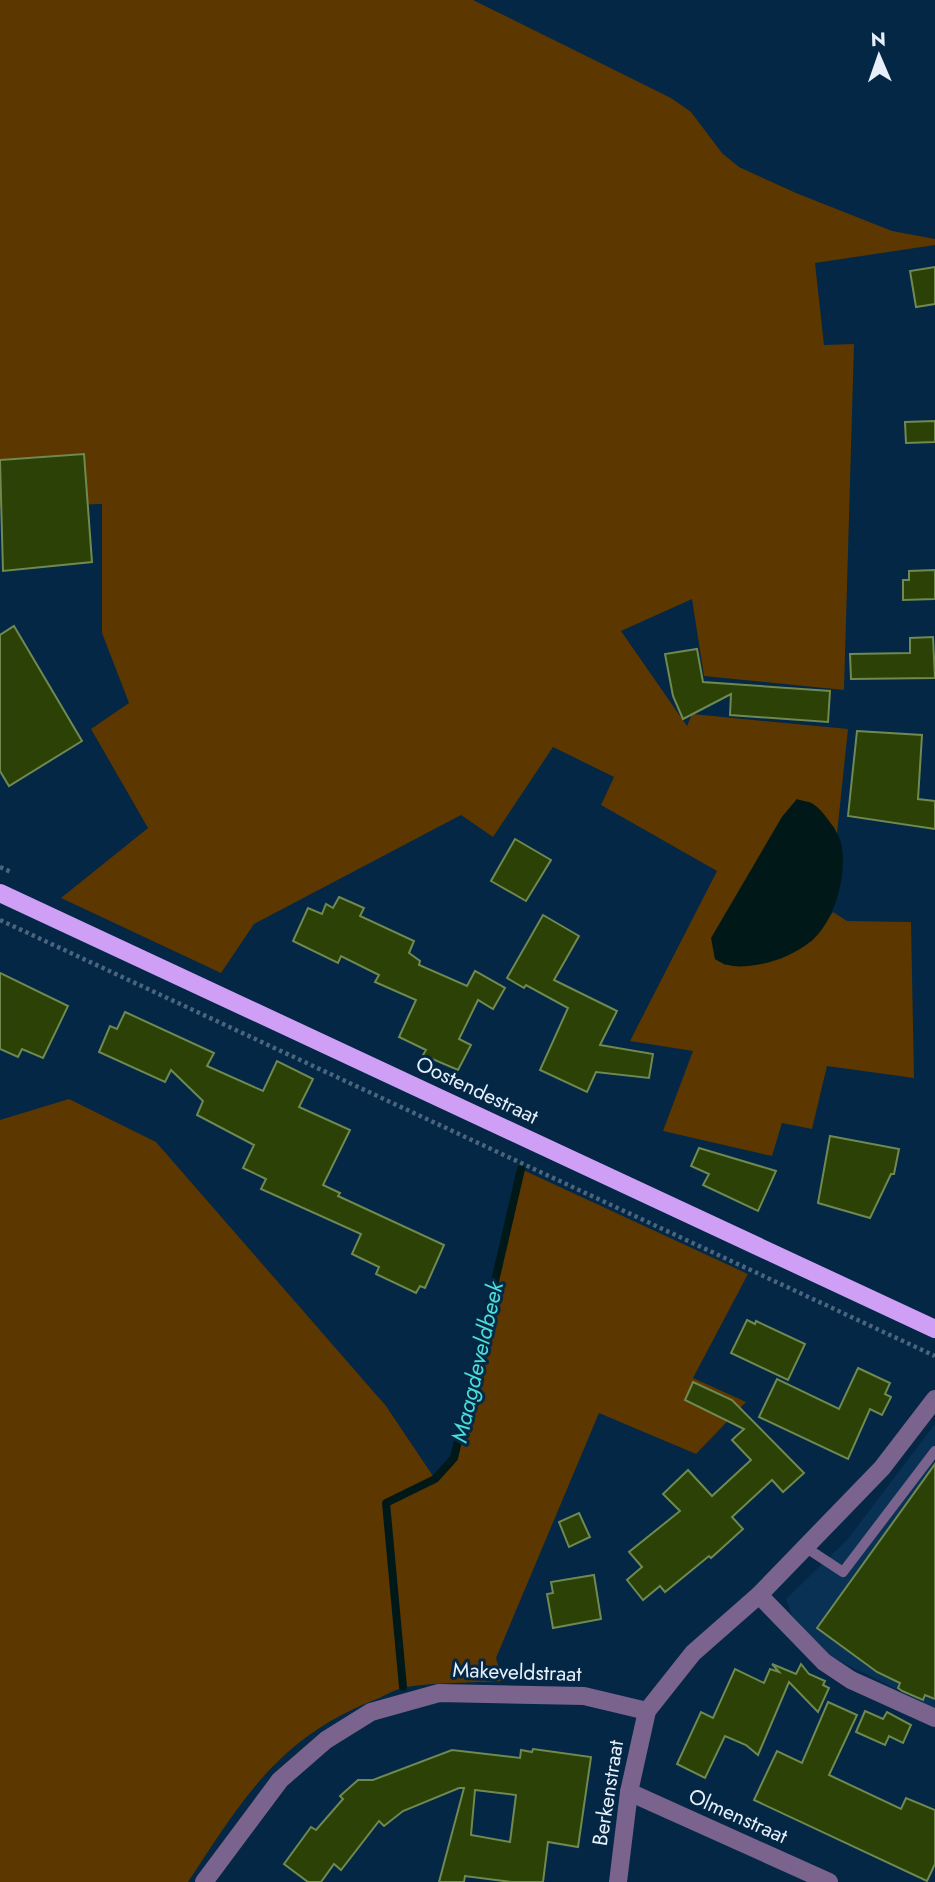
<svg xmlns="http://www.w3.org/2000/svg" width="935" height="1882" font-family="Jost,sans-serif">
<rect width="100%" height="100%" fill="#032745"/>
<polygon fill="#083153" points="935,1424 935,1708 829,1656 792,1615 786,1599 847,1540"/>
<g fill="#5c3700">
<polygon points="0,0 473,0 671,98 691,112 722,153 739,167 796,193 892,231 935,239 935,245 815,263 824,345 854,344 844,690 704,676 692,599 621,631 687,726 692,714 848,729 837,834 834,827 797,799 782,817 712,938 715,958 725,965 812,941 833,912 847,921 911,922 914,1078 827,1066 812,1129 782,1123 772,1156 663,1131 693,1051 630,1041 717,871 601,805 614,777 553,747 493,837 461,815 254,924 221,973 61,898 148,828 91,729 129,703 102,633 102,504 0,507"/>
<path d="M69,1099L156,1142L386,1406L435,1479L455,1458L521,1169L748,1274L693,1378L746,1402L696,1454L599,1413L496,1658L503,1681C471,1683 437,1682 406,1687C395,1689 383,1697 372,1701C277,1739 241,1802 188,1882H0V1120Z"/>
</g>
<path fill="#001918" d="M797,799C802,801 809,801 813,804C822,809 839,833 841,843C848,873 835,923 810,942C796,953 778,961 761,964C744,967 730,969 715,959L711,938L782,817Z"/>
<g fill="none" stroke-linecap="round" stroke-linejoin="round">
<polyline stroke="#001918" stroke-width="8" points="403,1687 386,1503 435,1479 454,1458 521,1169"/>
</g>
<g fill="#2b4106" stroke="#6f8950" stroke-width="2" fill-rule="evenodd">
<polygon points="935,267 935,304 916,307 910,271"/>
<polygon points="935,421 935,442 906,443 905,422"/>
<polygon points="84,454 92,562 3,571 0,460"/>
<polygon points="935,570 935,599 903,600 903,580 909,580 909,571"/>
<polygon points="14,626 82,741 9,786 0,771 0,635"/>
<polygon points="933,637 935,678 851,679 850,654 910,653 910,638"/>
<polygon points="697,649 703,682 830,691 828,722 730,715 731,694 683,719 673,696 665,654"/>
<polygon points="857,731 922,735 918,799 935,801 935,829 848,816"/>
<polygon points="515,839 551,860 526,901 491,881"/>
<polygon points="339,897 364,908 360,916 414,941 409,953 420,961 419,965 467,986 475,971 505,988 493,1009 478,1000 459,1039 471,1045 458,1070 423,1055 426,1050 399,1037 416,1000 375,982 379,975 341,956 338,963 293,941 308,908 322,914 326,904 333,908"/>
<polygon points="543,915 579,936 554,980 617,1011 600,1045 653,1054 649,1078 596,1072 587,1092 540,1070 568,1008 526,985 524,988 507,978"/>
<polygon points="0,973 68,1006 43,1058 22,1049 18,1057 0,1049"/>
<polygon points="125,1012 214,1053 207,1066 263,1091 277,1061 313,1079 299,1107 350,1130 323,1185 340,1193 338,1196 444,1245 425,1288 420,1286 416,1293 376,1274 379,1267 352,1254 361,1234 261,1189 266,1179 243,1168 254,1145 197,1115 203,1101 171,1070 165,1082 99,1052 110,1026 117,1029"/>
<polygon points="830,1136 899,1149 894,1174 891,1174 870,1218 818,1203"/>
<polygon points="699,1148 776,1171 758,1211 703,1185 709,1174 691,1166"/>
<polygon points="747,1320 755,1324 756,1321 805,1344 788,1380 731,1353"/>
<polygon points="858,1368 890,1383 885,1394 891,1397 882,1415 870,1409 848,1459 759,1417 777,1379 839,1409"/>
<polygon points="693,1382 732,1400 804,1473 783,1492 772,1480 732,1517 743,1529 711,1558 709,1556 665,1592 660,1586 643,1600 627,1580 642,1567 629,1552 680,1511 663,1494 688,1470 712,1496 751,1460 732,1440 744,1429 685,1400"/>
<polygon points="935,1464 935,1699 925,1695 923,1700 902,1691 898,1688 900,1683 877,1672 817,1628"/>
<polygon points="579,1513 590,1537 569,1547 559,1522"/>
<polygon points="594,1575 601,1619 553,1628 547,1594 553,1593 551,1582"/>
<polygon points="772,1664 796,1674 801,1664 809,1674 825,1681 823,1685 829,1688 818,1712 789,1682 758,1755 746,1745 725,1736 705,1778 677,1764 701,1712 713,1718 735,1669 764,1683 770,1669 779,1672"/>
<polygon points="828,1702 857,1715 829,1775 901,1809 906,1798 935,1810 935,1864 927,1881 754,1800 777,1751 802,1763"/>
<polygon points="865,1711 883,1719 887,1712 911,1725 903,1743 889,1736 885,1745 856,1732"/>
<path d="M533,1749L591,1757L578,1847L548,1842L543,1882H511L465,1876L464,1882H439L464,1788H459L403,1811L384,1826L379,1821L341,1870L334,1864L321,1882H308L284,1864L311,1827L316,1830L343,1799L340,1796L358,1780H373L452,1750L520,1758L521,1750L532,1752ZM475,1790L516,1795L510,1842L471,1835Z"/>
</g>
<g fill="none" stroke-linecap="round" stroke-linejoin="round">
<g stroke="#4a657d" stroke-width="4.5" stroke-dasharray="3.5 3.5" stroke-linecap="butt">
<polyline points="0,867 11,872"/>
<polyline points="0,920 935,1356"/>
</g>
<polyline stroke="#7a638c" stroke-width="10" points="805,1547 843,1572 935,1451"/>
<g stroke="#7a638c" stroke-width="18">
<polyline points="759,1595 824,1662 851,1680 935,1718"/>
<polyline points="629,1792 829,1882"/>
<polyline points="204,1882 280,1780 326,1740 371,1712 439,1693 584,1696 647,1711"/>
<polyline points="618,1882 629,1792 647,1711 693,1653 759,1595 882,1468 935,1399"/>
</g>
<polyline stroke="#cf9ff6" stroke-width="18" points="0,893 935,1329"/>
</g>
<g text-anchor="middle" stroke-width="6" stroke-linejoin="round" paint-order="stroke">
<g font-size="21" fill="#e6effa" stroke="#032745">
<text transform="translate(477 1090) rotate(25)" y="7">Oostendestraat</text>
<text transform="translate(517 1672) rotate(2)" y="7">Makeveldstraat</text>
<text transform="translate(608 1793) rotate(-81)" y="7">Berkenstraat</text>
<text transform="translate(738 1816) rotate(24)" y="7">Olmenstraat</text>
</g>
<g font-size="23" font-style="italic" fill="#4cddd4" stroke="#032745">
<text transform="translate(477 1362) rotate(-77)" y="8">Maagdeveldbeek</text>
</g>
</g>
<g transform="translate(879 56) rotate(358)" stroke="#032745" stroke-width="5" paint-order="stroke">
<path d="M0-5L12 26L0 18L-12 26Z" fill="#e6effa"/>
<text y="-10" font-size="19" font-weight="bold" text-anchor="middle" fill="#e6effa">N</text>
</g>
</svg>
